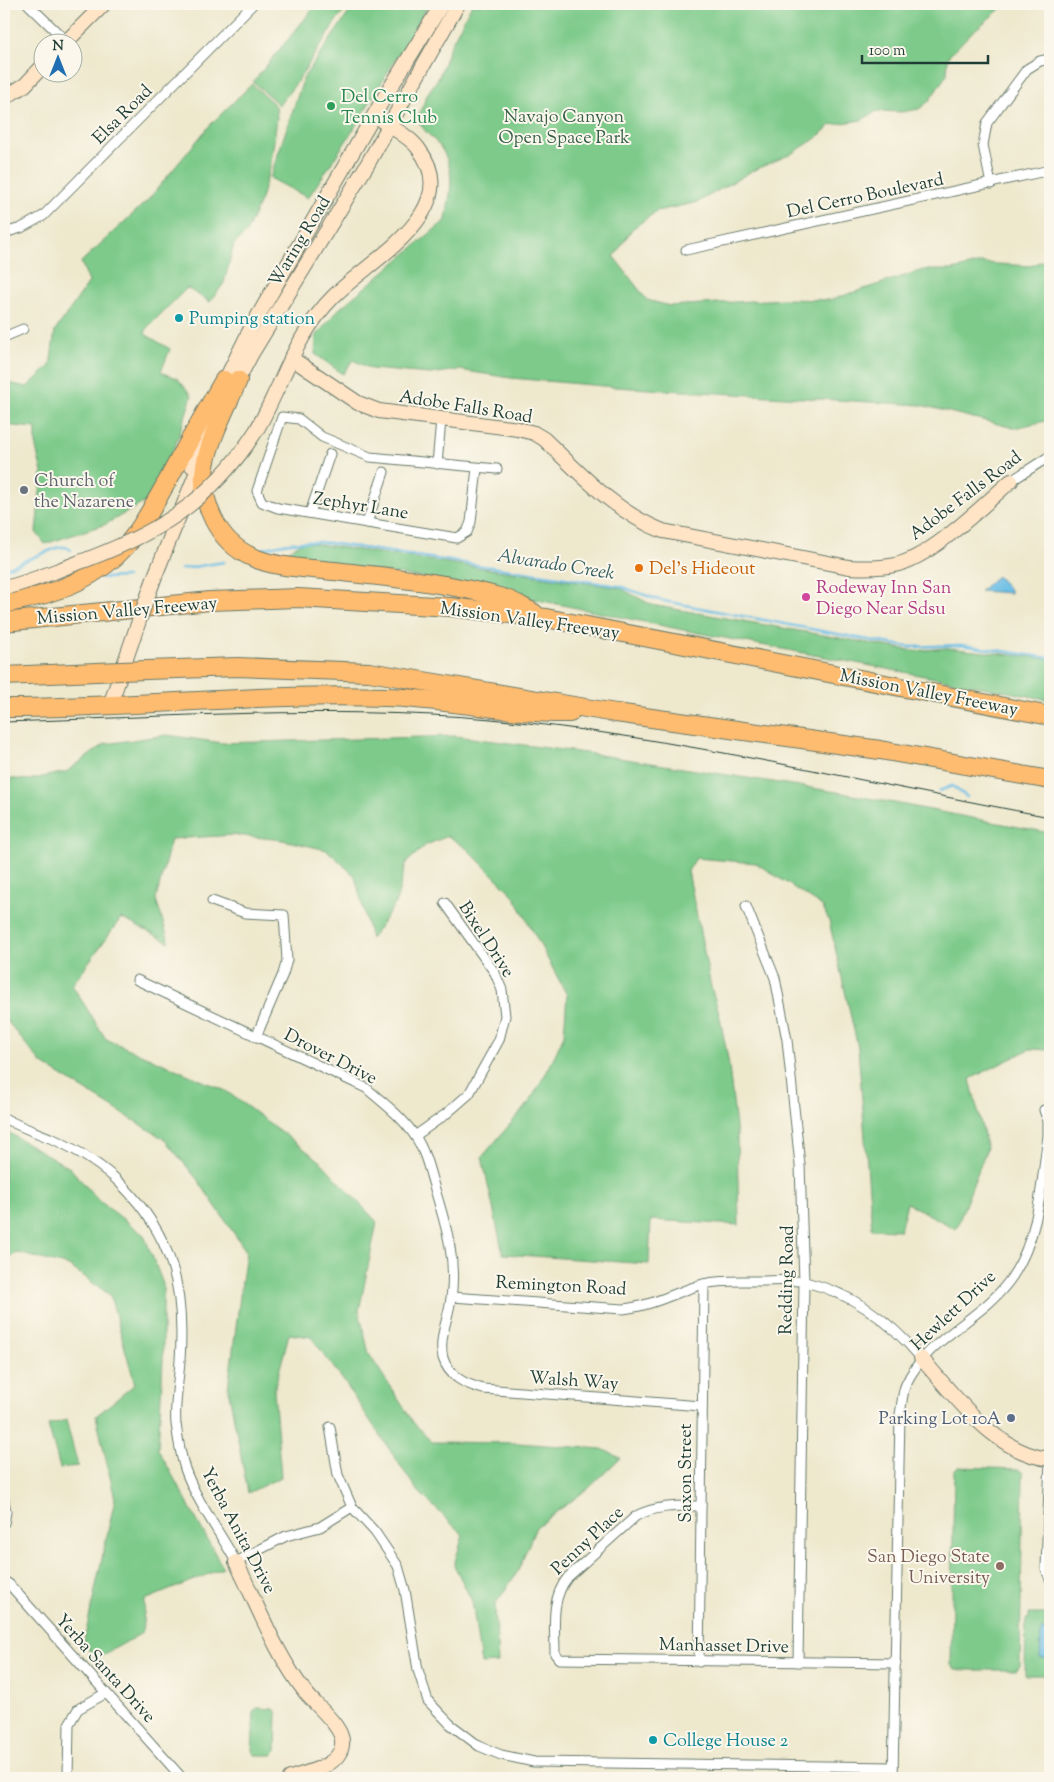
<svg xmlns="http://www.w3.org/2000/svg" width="1054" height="1782" font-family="'Sorts Mill Goudy',serif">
<rect width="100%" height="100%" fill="#fbf7ec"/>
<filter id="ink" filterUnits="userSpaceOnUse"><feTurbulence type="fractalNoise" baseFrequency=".02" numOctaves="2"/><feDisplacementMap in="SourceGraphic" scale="10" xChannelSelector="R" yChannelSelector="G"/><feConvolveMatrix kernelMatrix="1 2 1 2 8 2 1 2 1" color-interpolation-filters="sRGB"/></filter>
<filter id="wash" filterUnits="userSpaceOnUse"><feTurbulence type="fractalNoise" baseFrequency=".0096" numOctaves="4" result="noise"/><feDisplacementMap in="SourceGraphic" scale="20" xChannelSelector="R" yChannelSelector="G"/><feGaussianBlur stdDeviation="1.12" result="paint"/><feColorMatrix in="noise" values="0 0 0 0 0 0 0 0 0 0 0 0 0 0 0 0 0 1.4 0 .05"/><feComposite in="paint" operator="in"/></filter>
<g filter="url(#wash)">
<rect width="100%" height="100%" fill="#eee8cd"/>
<g fill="#7dca8a" stroke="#4e845f">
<polygon points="317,4 351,4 336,21 297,82 279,105 253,82"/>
<polygon points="355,4 429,4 350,135 308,198 270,178 304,77"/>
<path d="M472,4H1003L999,10L970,34L948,57L947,74L929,101L919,109L902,112L877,111L861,120L831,125L815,139L791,154L752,171L698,202L657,211L632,229L614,257L647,300L670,306L783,299L830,300L923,270H953L981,263L1031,266L1050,257V420L1014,428L921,405L615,387L511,378L459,370L430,374L371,369L353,360L343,374L315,354L316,336L339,309L446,220C449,197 456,175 444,153C439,142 424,133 417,119L428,93L439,77L450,46Z"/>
<polygon points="252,84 276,106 277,118 271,163 261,199 246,233 234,244 224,283 210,302 187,288 147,328 145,334 170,349 161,372 177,378 192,396 176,444 150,499 106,524 45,544 36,532 42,472 36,448 36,428 4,425 4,382 27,387 50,366 55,331 89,282 81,262 148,200 210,125"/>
<polygon points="303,542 620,588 652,605 914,651 947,648 1050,659 1050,700 688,631 446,581 277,557"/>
<polygon points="167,735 222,743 456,736 593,754 837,792 1050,833 1050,1050 1030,1049 970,1079 987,1148 956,1229 907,1203 900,1230 872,1229 858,1048 829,921 822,906 756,863 696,858 688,871 711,987 719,1013 728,1059 737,1135 739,1225 651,1220 649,1264 503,1254 482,1157 530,1101 549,1068 564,1035 567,995 514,896 466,848 448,836 426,845 406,863 396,903 371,939 355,876 327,850 283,840 235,835 171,839 156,899 169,942 121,918 72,985 106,1039 226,1091 319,1160 377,1222 359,1311 369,1354 413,1422 432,1442 518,1443 602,1449 620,1458 589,1488 536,1527 518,1571 495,1605 498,1663 481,1664 472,1601 454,1565 463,1535 416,1489 343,1380 311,1337 289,1334 274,1391 281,1477 248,1493 228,1388 246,1251 197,1179 164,1139 41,1063 4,1017 4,778 29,780 66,772 105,744"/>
<polygon points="4,1130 70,1168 98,1200 144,1235 163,1284 163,1361 158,1449 223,1568 145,1600 142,1633 96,1659 84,1641 115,1499 96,1416 135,1384 110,1295 69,1266 18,1253 4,1259"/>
<polygon points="66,1420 78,1466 60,1468 48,1425"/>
<polygon points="958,1467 1018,1469 1023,1473 1020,1666 1015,1670 955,1670 951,1665 954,1472"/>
<polygon points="1029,1614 1050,1614 1050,1675 1025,1675 1026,1619 1029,1619"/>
<polygon points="257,1708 274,1709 277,1713 276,1752 272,1755 255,1755 252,1751 254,1711"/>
</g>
<g fill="#6abee6" stroke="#447e8d">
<polygon points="997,576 1010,590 1010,593 980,591"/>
<polygon points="1041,1630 1050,1630 1050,1659 1040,1658"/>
</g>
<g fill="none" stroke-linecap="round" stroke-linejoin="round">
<g stroke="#6abee6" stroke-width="2.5">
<path d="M263,549C285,542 306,540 329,543L619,586L659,600L874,641L909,647L961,645L1050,658"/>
<polyline points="4,569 59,547 66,547 71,550"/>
<polyline points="181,569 224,562"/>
<polyline points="102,578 127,577"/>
<polyline points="939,791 952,786 967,797"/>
</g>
</g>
</g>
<g filter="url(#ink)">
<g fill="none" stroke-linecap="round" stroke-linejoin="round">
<defs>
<g id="street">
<polyline points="28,4 67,42"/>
<polyline points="991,184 983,145 987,123 1027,69 1040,61 1050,59"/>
<polyline points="4,233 21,228 43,216 253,4"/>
<polyline points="686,250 1050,170"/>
<polyline points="4,337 23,329"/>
<polyline points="437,464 441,420"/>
<polyline points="477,468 471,522 467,532 457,538 278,508 262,502 257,491 282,417 299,419 322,437 370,457 497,469"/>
<polyline points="1011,481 1050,456"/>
<polyline points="310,513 330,454"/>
<polyline points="367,523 384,472"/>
<polyline points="212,901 245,913 284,915 287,960 283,974 256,1037"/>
<polyline points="746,906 775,978 787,1040 800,1165 804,1282 798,1662"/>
<path d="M137,980L366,1088C384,1103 402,1117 415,1136C425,1151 429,1169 434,1186C445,1223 457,1258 451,1298C449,1317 438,1338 443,1358C449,1377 465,1384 483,1389L701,1406"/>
<path d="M4,1118C20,1127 38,1133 55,1140C78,1150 104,1167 121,1184C173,1236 185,1290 180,1360C179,1381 174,1404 176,1424C178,1439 181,1456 185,1469C197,1502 219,1531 236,1562L286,1536L320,1527L352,1507"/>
<polyline points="415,1136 446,1114 469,1094 499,1040 505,1016 502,990 495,973 445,903"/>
<path d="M452,1297L623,1309C652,1306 676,1292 703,1284C719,1280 739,1281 756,1281C772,1281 790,1279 805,1282C852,1293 891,1322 921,1358"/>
<polyline points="330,1427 338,1475 352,1507 375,1532 398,1566 405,1590 418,1670 428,1701 450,1724 479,1746 501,1755 534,1762 893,1767"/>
<polyline points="1050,1459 1046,1569 1050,1579"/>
<polyline points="4,1500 6,1512 4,1523"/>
<path d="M701,1506C678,1506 657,1505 636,1516L568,1577C550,1599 555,1627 555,1654L559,1659L896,1663"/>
<polyline points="4,1581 9,1584 182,1778"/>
<polyline points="699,1662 704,1284"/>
<polyline points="68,1778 69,1724 78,1709 106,1693"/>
<path d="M893,1778L900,1414C902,1405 902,1393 906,1384C928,1336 983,1320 1012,1277C1040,1235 1041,1184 1048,1136V1121L1044,1110"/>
</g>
<g id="secondary">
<polyline points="66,42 104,4"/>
<polyline points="4,98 25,85 42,67"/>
<path d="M291,358L358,403L379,411L518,429L534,433L544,439C580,473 616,513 663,531L849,567C865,568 880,568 895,565C932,557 982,506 1011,481"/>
<path d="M280,383C293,353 309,321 333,297C370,259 467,211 418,148C410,137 394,129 382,121"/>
<polyline points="221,389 251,328 384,98 442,4"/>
<polyline points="233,389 252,353 367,165 458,4"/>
<polyline points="192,466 211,414"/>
<polyline points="155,576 202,459"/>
<polyline points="110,705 141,615"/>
<path d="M921,1358C955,1396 996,1454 1050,1459"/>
<path d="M236,1562C258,1606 276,1655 306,1693C317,1707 345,1728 342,1745C339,1767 307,1772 290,1778"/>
</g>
<g id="highway">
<path d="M238,380C227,407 210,437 205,466C199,502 218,542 252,557C276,568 308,568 334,571C388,577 452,583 503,598C514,601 524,608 534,613"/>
<path d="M4,604C48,596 95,581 125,547C143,527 155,502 168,480C186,446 205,413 224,380"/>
<polyline points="4,622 210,601 298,598 450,607 546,618 1050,716"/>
<polyline points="147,670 238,667 369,672 616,713 880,750 1050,780"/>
<polyline points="4,676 96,672"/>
<path d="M4,708C131,708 258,693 386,697C448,699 508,714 570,713"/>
</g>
</defs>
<use href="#street" stroke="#67796a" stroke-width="11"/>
<use href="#secondary" stroke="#67796a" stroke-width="16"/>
<use href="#highway" stroke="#67796a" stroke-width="20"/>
<use href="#street" stroke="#fff" stroke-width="9"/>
<use href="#secondary" stroke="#ffe4c6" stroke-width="14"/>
<use href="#highway" stroke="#febc70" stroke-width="18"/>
<path stroke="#1f3d34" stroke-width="1" d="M4,722C166,717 329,705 491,719C679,737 865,783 1050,817"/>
<defs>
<g id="secondary-bridge">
<path d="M4,588C27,583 50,573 72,565C153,536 208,505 256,431C265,416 272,399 280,383"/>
<polyline points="141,615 155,576"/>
</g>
<polyline id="highway-bridge" points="96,672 147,670"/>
</defs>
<use href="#secondary-bridge" stroke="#67796a" stroke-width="16" stroke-linecap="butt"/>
<use href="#highway-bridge" stroke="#67796a" stroke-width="20" stroke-linecap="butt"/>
<use href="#secondary-bridge" stroke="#ffe4c6" stroke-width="14"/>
<use href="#highway-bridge" stroke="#febc70" stroke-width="18"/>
</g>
</g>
<circle fill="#2e9e5b" stroke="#fbf7ec" stroke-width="2" cx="331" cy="106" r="5"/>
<g fill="#0f9aa8" stroke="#fbf7ec" stroke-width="2">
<circle cx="179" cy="318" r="5"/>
<circle cx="653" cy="1740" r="5"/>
</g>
<circle fill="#6b7280" stroke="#fbf7ec" stroke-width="2" cx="24" cy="490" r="5"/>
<circle fill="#e8710a" stroke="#fbf7ec" stroke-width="2" cx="639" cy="568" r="5"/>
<circle fill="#d1479c" stroke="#fbf7ec" stroke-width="2" cx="806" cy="597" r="5"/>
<circle fill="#5c6f8a" stroke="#fbf7ec" stroke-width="2" cx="1011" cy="1418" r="5"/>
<circle fill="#8d6e63" stroke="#fbf7ec" stroke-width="2" cx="1000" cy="1566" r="5"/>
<g text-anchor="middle" stroke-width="4" stroke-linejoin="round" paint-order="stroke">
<g font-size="18" fill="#27864d" stroke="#fbf7ec" text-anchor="start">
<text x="341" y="102">Del Cerro<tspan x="341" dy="21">Tennis Club</tspan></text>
</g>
<g font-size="18" fill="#1f3d34" stroke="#fbf7ec">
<text transform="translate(122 114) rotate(-45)" y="6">Elsa Road</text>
<text transform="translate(865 195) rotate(-12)" y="6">Del Cerro Boulevard</text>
<text transform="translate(299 241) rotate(-59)" y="6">Waring Road</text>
<text transform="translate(466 406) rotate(9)" y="6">Adobe Falls Road</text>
<text transform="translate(965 495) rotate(-37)" y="6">Adobe Falls Road</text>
<text transform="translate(361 505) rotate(9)" y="6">Zephyr Lane</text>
<text transform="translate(127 610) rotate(-5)" y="6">Mission Valley Freeway</text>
<text transform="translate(530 620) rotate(8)" y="6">Mission Valley Freeway</text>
<text transform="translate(929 692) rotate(11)" y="6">Mission Valley Freeway</text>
<text transform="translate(487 939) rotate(57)" y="6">Bixel Drive</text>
<text transform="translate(331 1056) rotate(27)" y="6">Drover Drive</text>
<text transform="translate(786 1280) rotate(-89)" y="6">Redding Road</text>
<text transform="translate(561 1285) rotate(3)" y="6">Remington Road</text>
<text transform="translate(953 1310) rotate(-43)" y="6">Hewlett Drive</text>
<text transform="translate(574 1380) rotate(4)" y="6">Walsh Way</text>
<text transform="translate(685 1473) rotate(-90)" y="6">Saxon Street</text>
<text transform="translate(239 1530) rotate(62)" y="6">Yerba Anita Drive</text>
<text transform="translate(587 1540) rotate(-43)" y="6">Penny Place</text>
<text transform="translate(724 1645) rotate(1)" y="6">Manhasset Drive</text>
<text transform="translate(106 1668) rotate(48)" y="6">Yerba Santa Drive</text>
</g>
<g font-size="18" fill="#36604a" stroke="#fbf7ec">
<text x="564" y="122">Navajo Canyon<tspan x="564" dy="21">Open Space Park</tspan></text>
</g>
<g font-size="18" fill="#0d838f" stroke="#fbf7ec" text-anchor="start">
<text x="189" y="324">Pumping station</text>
<text x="663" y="1746">College House 2</text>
</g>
<g font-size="18" fill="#5b616d" stroke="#fbf7ec" text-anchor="start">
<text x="34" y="486">Church of<tspan x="34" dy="21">the Nazarene</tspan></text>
</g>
<g font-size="18" fill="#c56008" stroke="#fbf7ec" text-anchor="start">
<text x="649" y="574">Del’s Hideout</text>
</g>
<g font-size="18" fill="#b23c85" stroke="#fbf7ec" text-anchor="start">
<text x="816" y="593">Rodeway Inn San<tspan x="816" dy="21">Diego Near Sdsu</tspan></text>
</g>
<g font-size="18" fill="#4e5e75" stroke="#fbf7ec" text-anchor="end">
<text x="1001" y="1424">Parking Lot 10A</text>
</g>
<g font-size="18" fill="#785e54" stroke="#fbf7ec" text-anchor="end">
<text x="990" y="1562">San Diego State<tspan x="990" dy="21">University</tspan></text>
</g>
<g font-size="19" font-style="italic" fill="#325d60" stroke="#fbf7ec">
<text transform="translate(556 563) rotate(9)" y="7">Alvarado Creek</text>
</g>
</g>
<rect width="1054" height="1782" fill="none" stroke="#fbf7ec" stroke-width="20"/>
<g transform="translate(58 58)"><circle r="24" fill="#fbf7ec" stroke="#a3ada2"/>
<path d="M0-4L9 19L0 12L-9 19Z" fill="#1f6fb2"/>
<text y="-8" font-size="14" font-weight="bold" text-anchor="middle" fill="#1f3d34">N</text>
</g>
<path d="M862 55v8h126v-8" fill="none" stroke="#1f3d34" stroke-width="2.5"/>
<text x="869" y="55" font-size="15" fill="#1f3d34" stroke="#fbf7ec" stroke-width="4" paint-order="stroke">100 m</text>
</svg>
